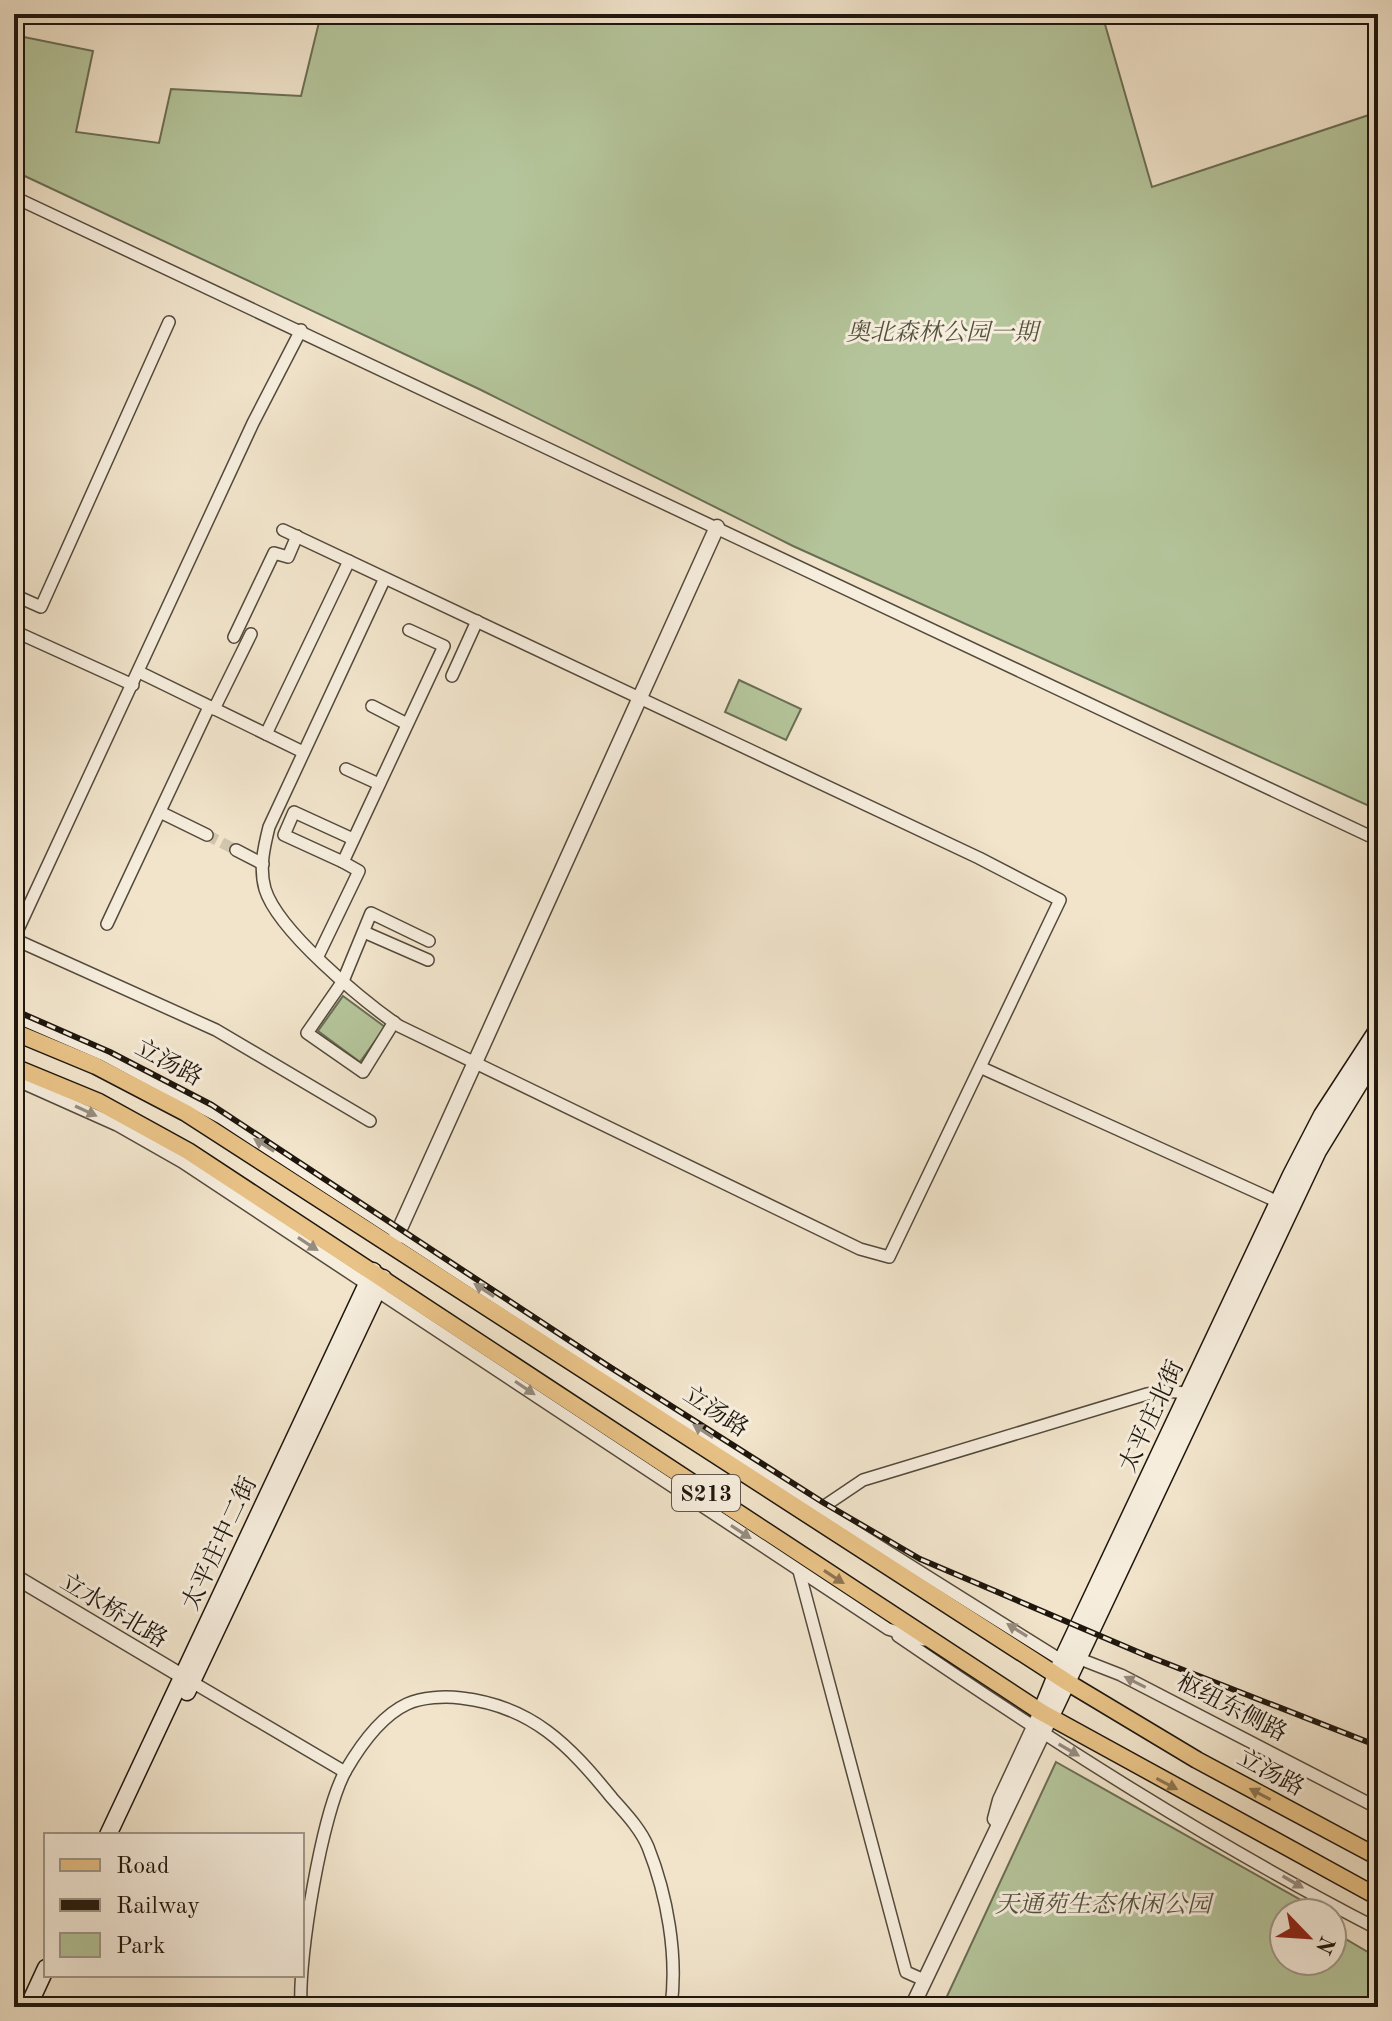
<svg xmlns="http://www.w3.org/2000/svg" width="1392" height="2021" font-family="'Old Standard TT','Noto Serif SC',serif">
<rect width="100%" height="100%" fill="#f1e4cb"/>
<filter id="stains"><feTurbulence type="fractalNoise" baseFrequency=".0025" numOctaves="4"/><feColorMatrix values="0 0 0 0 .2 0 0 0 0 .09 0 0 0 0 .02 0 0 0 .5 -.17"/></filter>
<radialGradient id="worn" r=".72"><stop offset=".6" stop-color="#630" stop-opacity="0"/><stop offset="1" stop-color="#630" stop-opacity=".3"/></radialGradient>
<g fill="#b5c59b" stroke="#6a6e54" stroke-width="2">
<polygon points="321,14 1102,14 1152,187 1378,112 1378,810 793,546 479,389 14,171 14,35 93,51 76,132 159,143 171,89 301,96"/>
<polygon points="739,680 801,709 786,740 725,712"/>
<polygon points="343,996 385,1027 360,1062 318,1031"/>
<polygon points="1056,1762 1324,1913 1284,1913 1284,1961 1332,1961 1332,1931 1378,1958 1378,2007 942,2007"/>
</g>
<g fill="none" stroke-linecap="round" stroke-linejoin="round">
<polyline stroke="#d1c5ae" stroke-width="11" stroke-dasharray="11 5.5" stroke-linecap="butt" points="207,835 236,850"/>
<defs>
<g id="minor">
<polyline points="14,197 1378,840"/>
<path d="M283,530L979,858L1060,900L889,1257L860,1249L399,1026C362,1000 278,931 265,889C259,868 264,847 269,827L385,578"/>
<polyline points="14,595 41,607 169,322"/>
<polyline points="14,631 133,685"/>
<polyline points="234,637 274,553 288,557 297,536"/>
<polyline points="139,672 303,752"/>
<polyline points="452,676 477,621"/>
<polyline points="372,706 407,724"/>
<polyline points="214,709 251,634"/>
<polyline points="266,734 349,561"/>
<polyline points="346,769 379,784"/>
<polyline points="160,812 207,835"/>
<polyline points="236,850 263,864"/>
<polyline points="343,862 284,835 294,812 353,839"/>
<polyline points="107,924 209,707"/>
<polyline points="364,932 428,960"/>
<polyline points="14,938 253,423 301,330"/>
<polyline points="14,939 216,1030 370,1121"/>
<polyline points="318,956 359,871 343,862 444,646 409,630"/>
<polyline points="14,1016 104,1055 221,1118 820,1509 1064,1662"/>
<polyline points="394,1022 363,1072 307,1033 343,981 371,913 429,941"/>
<polyline points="982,1068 1285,1205"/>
<polyline points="14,1079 117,1125 182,1162 888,1629 924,1640"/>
<polyline points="817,1511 863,1480 1147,1394 1168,1391 1193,1394"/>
<polyline points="799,1571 906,1972 924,1980"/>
<path d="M898,1636C1053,1742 1211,1843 1378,1929"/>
<polyline points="1075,1657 1121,1675 1378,1808"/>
<polyline points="192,1682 345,1772"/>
<path d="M301,2007C298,1957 322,1812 346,1770C360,1746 381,1716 407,1704C422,1697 445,1696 461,1698C532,1706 569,1745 612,1798C625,1813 640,1828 648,1847C667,1895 678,1955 671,2007"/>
</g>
<g id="tertiary">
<polyline points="392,1246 717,527"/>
<polyline points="14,1576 192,1682"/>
<polyline points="995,1819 1000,1800 1041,1712"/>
<polyline points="912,2007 1050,1718"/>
</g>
<g id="secondary">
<polyline points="187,1692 383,1278"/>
<polyline points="1041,1712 1063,1658 1291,1175 1322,1115 1378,1029"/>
<polyline points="1051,1716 1318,1151 1378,1053"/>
<polyline points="108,1835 373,1271"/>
<polyline points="28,2007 46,1968"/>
</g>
<g id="primary">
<polyline points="14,1032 96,1066 186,1113 1067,1682 1197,1760 1378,1857"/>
<polyline points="14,1067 99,1102 188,1151 1041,1712 1378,1897"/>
</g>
</defs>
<use href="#minor" stroke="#534a3c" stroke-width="14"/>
<use href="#tertiary" stroke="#534a3c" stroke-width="17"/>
<use href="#secondary" stroke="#1e160d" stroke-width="19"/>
<use href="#primary" stroke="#1e160d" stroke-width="19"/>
<use href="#minor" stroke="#f6eddd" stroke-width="11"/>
<use href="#tertiary" stroke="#f6eddd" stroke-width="14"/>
<use href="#secondary" stroke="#f6eddd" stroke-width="16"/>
<use href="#primary" stroke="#e8c286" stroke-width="16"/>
<defs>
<polyline id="rail" points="14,1010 110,1052 212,1105 605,1364 824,1503 920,1559 1145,1655 1378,1746"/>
</defs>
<use href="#rail" stroke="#1e160d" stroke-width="6"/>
<use href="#rail" stroke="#f6eddd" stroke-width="3" stroke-dasharray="9" stroke-linecap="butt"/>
</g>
<defs><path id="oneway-solid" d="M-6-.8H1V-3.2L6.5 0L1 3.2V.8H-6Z" transform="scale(2)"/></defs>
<g fill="#958c7f">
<use href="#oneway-solid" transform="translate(86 1111) rotate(25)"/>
<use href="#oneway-solid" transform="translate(264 1145) rotate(-148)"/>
<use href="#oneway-solid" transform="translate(308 1244) rotate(33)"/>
<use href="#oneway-solid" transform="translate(484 1290) rotate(-147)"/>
<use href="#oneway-solid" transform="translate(525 1388) rotate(34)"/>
<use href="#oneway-solid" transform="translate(703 1431) rotate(-147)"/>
<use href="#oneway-solid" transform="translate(741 1532) rotate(33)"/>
<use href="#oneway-solid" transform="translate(1017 1630) rotate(-148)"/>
<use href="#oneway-solid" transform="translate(1135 1682) rotate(-153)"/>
<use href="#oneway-solid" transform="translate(1069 1750) rotate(30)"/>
<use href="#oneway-solid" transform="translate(1293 1882) rotate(30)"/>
</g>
<g fill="#8d7550">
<use href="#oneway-solid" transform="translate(834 1577) rotate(33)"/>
<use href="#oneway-solid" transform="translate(1167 1784) rotate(28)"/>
<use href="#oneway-solid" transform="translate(1260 1794) rotate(-152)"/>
</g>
<g text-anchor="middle" stroke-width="6" stroke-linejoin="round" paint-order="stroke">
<rect fill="#f6eddd" stroke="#5f564b" stroke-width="2" x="672" y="1475" width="68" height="36" rx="6"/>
<g font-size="22" font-weight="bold" fill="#1e160d">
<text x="706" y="1501">S213</text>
</g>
<g font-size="24" font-style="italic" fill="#53533f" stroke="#f6eddd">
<text x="942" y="340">奥北森林公园一期</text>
<text x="1103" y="1912">天通苑生态休闲公园</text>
</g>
<g font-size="24" fill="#1e160d" stroke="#f6eddd">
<text transform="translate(169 1062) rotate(28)" y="8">立汤路</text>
<text transform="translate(716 1411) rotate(33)" y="8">立汤路</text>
<text transform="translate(1151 1416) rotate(-65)" y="8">太平庄北街</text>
<text transform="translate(219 1543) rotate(-65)" y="8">太平庄中二街</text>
<text transform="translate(114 1610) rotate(31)" y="8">立水桥北路</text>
<text transform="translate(1232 1707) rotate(27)" y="8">枢纽东侧路</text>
<text transform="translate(1271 1772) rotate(28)" y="8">立汤路</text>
</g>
</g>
<rect width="1392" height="2021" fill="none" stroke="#f1e4cb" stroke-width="48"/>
<rect x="16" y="16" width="1360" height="1989" fill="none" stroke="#1e160d" stroke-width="4"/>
<rect x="24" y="24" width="1344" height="1973" fill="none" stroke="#1e160d" stroke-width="2"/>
<rect x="44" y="1833" width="260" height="144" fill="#f6eddd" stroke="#a0978a" stroke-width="2"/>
<rect x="60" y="1859" width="40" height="12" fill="#e8c286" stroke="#a0978a" stroke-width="2"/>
<text x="116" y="1873" font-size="24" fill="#1e160d">Road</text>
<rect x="60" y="1899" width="40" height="12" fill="#1e160d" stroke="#a0978a" stroke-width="2"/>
<text x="116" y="1913" font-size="24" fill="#1e160d">Railway</text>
<rect x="60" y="1933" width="40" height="24" fill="#b5c59b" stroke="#a0978a" stroke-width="2"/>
<text x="116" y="1953" font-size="24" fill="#1e160d">Park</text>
<g transform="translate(1308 1937) rotate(115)"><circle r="38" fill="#f6eddd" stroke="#a0978a" stroke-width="2"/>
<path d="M0-6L14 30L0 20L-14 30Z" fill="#8f2418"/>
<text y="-12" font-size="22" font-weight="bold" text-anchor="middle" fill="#1e160d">N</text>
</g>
<rect width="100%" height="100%" filter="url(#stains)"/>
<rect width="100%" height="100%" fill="url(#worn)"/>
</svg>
